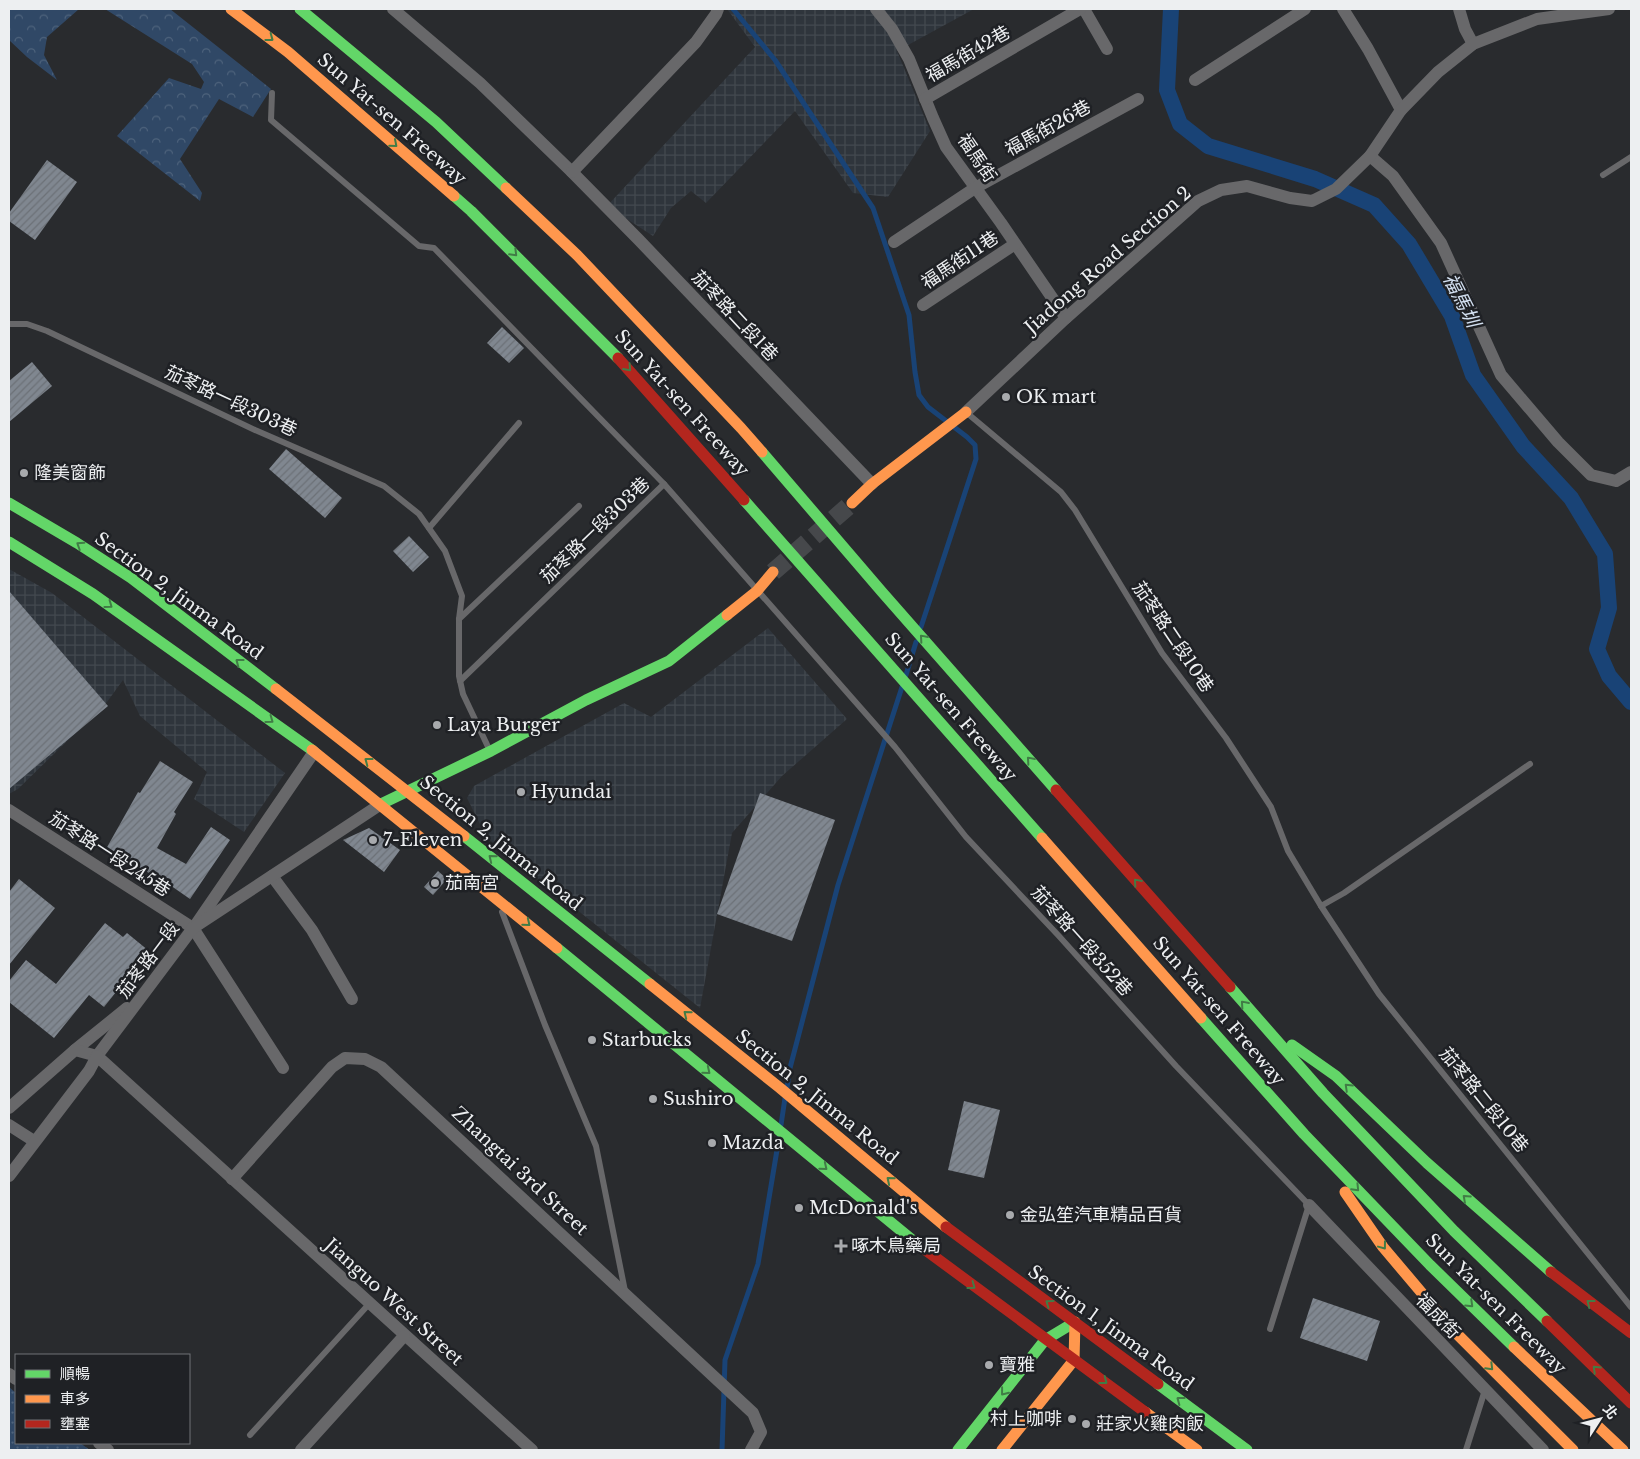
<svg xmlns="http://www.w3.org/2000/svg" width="1640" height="1459" font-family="'Libre Baskerville','Noto Sans TC',serif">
<defs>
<pattern id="industrial-grid" width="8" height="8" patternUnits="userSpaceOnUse" patternTransform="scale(1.25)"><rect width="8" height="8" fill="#2f353c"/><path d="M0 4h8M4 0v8" fill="none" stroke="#43494f"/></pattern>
<pattern id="forest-crowns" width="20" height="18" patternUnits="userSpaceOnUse" patternTransform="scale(1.25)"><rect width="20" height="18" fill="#304866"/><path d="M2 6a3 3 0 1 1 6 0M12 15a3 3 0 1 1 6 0" fill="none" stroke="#4e637c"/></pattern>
<pattern id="park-dots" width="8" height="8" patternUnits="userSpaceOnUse" patternTransform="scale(1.25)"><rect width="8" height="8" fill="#304866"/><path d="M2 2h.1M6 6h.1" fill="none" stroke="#4e637c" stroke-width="1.8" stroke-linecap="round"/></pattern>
<pattern id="building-hatch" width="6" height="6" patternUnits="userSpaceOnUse" patternTransform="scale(1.25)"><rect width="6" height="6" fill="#808790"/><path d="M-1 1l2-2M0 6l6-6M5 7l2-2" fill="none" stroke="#6c7177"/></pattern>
</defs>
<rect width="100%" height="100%" fill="#292b2e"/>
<g fill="url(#industrial-grid)">
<polygon points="727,9 974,9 897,51 930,131 888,197 853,193 795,111 706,203 691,191 671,208 653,236 607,206 755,47"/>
<polygon points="9,569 52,593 285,773 244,832 194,799 207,772 140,716 123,680 107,702 18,789 9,794"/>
<polygon points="768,628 847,719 782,776 732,833 700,1008 487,838 467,798 474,786 624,703 651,717"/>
</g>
<g fill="url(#forest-crowns)">
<polygon points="9,9 79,9 47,37 44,55 57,80 27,57 9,40"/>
<polygon points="105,9 170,9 271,89 253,117 219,99 180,159 202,193 200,201 117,136 169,78 201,89 204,82 192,64"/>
</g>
<polygon fill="url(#park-dots)" points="9,1387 16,1393 16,1443 80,1443 90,1450 9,1450"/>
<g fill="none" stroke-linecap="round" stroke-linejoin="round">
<g stroke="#194376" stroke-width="5">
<polyline points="733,9 775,60 873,208 909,315 915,372 919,395 928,407 967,437 975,445 976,459 921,627"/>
<polyline points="906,675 916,642"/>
<polyline points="787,1088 790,1068 838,885 902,687"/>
<polyline points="781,1125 785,1098"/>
<polyline points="722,1450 725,1360 758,1264 779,1138"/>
</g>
<polyline stroke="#194376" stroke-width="16" points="1171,9 1167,90 1180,124 1208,146 1315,179 1374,205 1409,244 1452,316 1473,375 1523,446 1571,498 1605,554 1609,608 1597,649 1609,676 1631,702"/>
</g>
<g fill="url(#building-hatch)">
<polygon points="47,160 77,182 35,240 9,221 9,213"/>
<polygon points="502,327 524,348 509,363 487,343"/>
<polygon points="32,362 52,386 9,422 9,381"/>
<polygon points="286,449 342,498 325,518 269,469"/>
<polygon points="409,536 429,557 413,572 393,551"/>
<polygon points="9,591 108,706 9,789"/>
<polygon points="160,761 193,782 174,812 176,814 157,848 186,864 211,827 230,840 190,899 167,883 106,849 138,792 140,793"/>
<polygon points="760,793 835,820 792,941 717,914"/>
<polygon points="369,828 400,850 384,872 343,840"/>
<polygon points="438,871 447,879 433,895 424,887"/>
<polygon points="19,879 55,908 9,965 9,892"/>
<polygon points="105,923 123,937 127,933 149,951 104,1007 89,995 54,1038 9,1002 9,981 26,960 56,984"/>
<polygon points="964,1101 1000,1110 984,1178 948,1170"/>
<polygon points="1313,1298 1380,1321 1367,1361 1300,1338"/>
</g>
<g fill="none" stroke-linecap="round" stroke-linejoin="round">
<polyline stroke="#46484b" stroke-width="18" stroke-dasharray="18 9" stroke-linecap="butt" points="773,572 852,503"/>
<g stroke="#68686a" stroke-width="6">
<polyline points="272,93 271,120 419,246 434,248 664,484 895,747 966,837 1058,935 1176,1066 1309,1205 1270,1329"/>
<polyline points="1603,175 1631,157"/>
<polyline points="9,324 27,324 47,331 255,430 384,486 419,514 445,551 462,596 459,619 459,676 463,694 490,751"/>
<polyline points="967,413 1061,492 1075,510 1162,653 1226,738 1271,807 1288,851 1321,906 1379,994 1631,1307"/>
<polyline points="429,528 519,423"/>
<polyline points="459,619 579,506"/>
<polyline points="460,681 664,484"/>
<polyline points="1321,906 1344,893 1530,764"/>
<polyline points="502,912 545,1025 596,1146 625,1291"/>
<polyline points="250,1435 369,1304"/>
<polyline points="1466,1450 1485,1390"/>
</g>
<g stroke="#68686a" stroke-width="12">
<polyline points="393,9 480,83 572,172 639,240 872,484"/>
<polyline points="876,9 892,29 909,59 933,118 946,147 1001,223 1066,318"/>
<polyline points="1084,9 1107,49"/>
<polyline points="1343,9 1368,49 1401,110"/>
<polyline points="1459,9 1465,29 1473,44"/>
<polyline points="1195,80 1305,9"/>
<polyline points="925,99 1080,9"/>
<polyline points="1370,156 1393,176 1441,243 1501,375 1558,442 1591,475 1616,481 1631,472"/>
<polyline points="572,172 696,42 716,14 718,9"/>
<polyline points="894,242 975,188 1138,99"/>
<polyline points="923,305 1015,244"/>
<polyline points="966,412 1066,318 1198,201 1221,190 1247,186 1290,198 1312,201 1336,189 1370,156 1401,110 1438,72 1473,44 1537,19 1609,9"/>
<polyline points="9,810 193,928 283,1068"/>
<polyline points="272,876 312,930 352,999"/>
<polyline points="197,923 314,752"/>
<polyline points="75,1050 127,1008"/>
<polyline points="9,1108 75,1050 97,1056 193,928 381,804"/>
<polyline points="9,1125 34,1141"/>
<polyline points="9,1176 89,1071 97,1056 532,1450"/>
<polyline points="232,1179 332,1067 345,1058 365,1059 381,1067 753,1413 761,1432 751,1450"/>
<polyline points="1309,1205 1543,1450"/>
<polyline points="9,1374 16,1379"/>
<polyline points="99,1443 108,1450"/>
<polyline points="301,1450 404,1336"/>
</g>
<g stroke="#63d668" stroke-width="11">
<polyline points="300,9 436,122 506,188"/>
<polyline points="454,196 471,211 618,358"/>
<polyline points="762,452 882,592 1056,790"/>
<polyline points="744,500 1042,838"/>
<polyline points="9,503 77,543 131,578 276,689"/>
<polyline points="9,542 93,594 312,750"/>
<polyline points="381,804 491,751 586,700 669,661 727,615"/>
<polyline points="464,836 650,984"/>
<polyline points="557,948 916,1243"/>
<polyline points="1230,987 1323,1093 1454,1231 1547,1321"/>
<polyline points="1201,1018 1304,1134 1430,1265 1514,1347"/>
<polyline points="1292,1045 1336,1076 1427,1163 1551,1272"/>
<polyline points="1158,1384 1247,1450"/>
<polyline points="958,1450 1045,1340 1075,1322"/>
</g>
<g stroke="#ff974d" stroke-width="11">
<polyline points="231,9 288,52 454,196"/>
<polyline points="506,188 577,255 741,428 762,452"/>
<polyline points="852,503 872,484 966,412"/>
<polyline points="727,615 757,591 773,572"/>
<polyline points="276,689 464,836"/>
<polyline points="312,750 557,948"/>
<polyline points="1042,838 1201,1018"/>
<polyline points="650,984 780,1088 946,1227"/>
<polyline points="1345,1192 1383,1247 1454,1331 1573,1450"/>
<polyline points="1514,1347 1623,1450"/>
<polyline points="1145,1412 1197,1450"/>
<polyline points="1002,1450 1074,1360 1075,1322"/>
</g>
<g stroke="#b3261e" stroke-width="11">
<polyline points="618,358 744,500"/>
<polyline points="1056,790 1230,987"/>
<polyline points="946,1227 1158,1384"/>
<polyline points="916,1243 1145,1412"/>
<polyline points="1551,1272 1631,1333"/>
<polyline points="1547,1321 1631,1403"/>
</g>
</g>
<defs><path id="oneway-chevron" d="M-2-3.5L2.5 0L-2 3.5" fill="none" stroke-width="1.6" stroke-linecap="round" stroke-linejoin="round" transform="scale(1.25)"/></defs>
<g stroke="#417c46">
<use href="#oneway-chevron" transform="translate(270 38) rotate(37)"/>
<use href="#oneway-chevron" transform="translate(394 144) rotate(41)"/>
<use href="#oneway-chevron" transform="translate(514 253) rotate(45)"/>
<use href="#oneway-chevron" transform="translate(628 368) rotate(48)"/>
<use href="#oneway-chevron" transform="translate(80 545) rotate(-147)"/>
<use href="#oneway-chevron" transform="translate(109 605) rotate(36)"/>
<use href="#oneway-chevron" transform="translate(923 638) rotate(-131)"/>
<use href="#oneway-chevron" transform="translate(239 662) rotate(-143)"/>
<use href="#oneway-chevron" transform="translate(270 720) rotate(36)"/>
<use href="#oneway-chevron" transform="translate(1030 760) rotate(-131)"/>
<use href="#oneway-chevron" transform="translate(368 761) rotate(-143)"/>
<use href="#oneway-chevron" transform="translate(492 858) rotate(-141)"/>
<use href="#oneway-chevron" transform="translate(1137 882) rotate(-131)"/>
<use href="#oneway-chevron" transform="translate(527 923) rotate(39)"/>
<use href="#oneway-chevron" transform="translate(1244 1004) rotate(-131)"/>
<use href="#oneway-chevron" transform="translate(687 1014) rotate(-141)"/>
<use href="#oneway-chevron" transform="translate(707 1071) rotate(39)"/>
<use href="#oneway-chevron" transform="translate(1348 1087) rotate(-136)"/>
<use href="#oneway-chevron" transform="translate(824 1167) rotate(39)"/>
<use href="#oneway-chevron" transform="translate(890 1180) rotate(-140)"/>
<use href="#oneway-chevron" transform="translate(1356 1188) rotate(46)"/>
<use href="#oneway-chevron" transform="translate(1466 1198) rotate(-138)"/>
<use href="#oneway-chevron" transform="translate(1383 1246) rotate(53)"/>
<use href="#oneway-chevron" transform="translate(972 1286) rotate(36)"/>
<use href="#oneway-chevron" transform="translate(1049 1303) rotate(-144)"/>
<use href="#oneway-chevron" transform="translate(1590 1303) rotate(-142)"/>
<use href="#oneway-chevron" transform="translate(1470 1304) rotate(44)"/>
<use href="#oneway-chevron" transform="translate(1490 1367) rotate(45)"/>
<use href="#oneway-chevron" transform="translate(1596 1369) rotate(-136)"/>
<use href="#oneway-chevron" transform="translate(1104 1381) rotate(37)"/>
<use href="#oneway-chevron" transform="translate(1004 1392) rotate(128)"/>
<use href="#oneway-chevron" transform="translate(1180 1400) rotate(-143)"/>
</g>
<g fill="#a8aaad" stroke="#1f2125" stroke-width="2">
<circle cx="1006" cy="397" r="5"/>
<circle cx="24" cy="473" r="5"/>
<circle cx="437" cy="725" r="5"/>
<circle cx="521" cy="792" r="5"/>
<circle cx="373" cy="840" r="5"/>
<circle cx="435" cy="883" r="5"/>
<circle cx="592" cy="1040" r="5"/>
<circle cx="653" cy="1099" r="5"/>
<circle cx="712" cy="1143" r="5"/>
<circle cx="799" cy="1208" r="5"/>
<circle cx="1010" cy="1215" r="5"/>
<path d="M838.5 1238.5h5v5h5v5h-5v5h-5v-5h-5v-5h5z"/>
<circle cx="989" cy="1365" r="5"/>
<circle cx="1072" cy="1419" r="5"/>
<circle cx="1086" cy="1424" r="5"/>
</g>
<g text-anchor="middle" stroke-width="5" stroke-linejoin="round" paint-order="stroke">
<g font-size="18" fill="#edeff1" stroke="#1f2125">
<text transform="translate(968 54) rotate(-30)" y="6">福馬街42巷</text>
<text transform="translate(392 119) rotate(41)" y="6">Sun Yat-sen Freeway</text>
<text transform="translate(1048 128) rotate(-29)" y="6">福馬街26巷</text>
<text transform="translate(977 158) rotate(56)" y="6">福馬街</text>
<text transform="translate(960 260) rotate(-34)" y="6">福馬街11巷</text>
<text transform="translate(1108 260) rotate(-41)" y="6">Jiadong Road Section 2</text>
<text transform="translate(735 316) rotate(47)" y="6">茄苳路二段1巷</text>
<text transform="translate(231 401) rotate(25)" y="6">茄苳路一段303巷</text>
<text transform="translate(682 403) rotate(48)" y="6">Sun Yat-sen Freeway</text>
<text transform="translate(595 530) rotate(-44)" y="6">茄苳路一段303巷</text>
<text transform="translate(179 596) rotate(36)" y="6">Section 2, Jinma Road</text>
<text transform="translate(1173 637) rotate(56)" y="6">茄苳路二段10巷</text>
<text transform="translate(951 707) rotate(49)" y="6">Sun Yat-sen Freeway</text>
<text transform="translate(501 843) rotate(39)" y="6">Section 2, Jinma Road</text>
<text transform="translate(110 854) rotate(33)" y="6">茄苳路一段245巷</text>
<text transform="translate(1082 941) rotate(48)" y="6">茄苳路一段352巷</text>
<text transform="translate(148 960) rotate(-53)" y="6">茄苳路一段</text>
<text transform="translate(1219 1011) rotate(49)" y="6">Sun Yat-sen Freeway</text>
<text transform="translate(817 1097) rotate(39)" y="6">Section 2, Jinma Road</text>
<text transform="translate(1484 1100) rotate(51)" y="6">茄苳路二段10巷</text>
<text transform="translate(520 1171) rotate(43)" y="6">Zhangtai 3rd Street</text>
<text transform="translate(394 1302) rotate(42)" y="6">Jianguo West Street</text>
<text transform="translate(1496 1304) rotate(45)" y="6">Sun Yat-sen Freeway</text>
<text transform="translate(1438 1316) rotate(46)" y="6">福成街</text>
<text transform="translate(1111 1328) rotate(36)" y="6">Section 1, Jinma Road</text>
</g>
<g font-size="18" fill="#edeff1" stroke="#1f2125" text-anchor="start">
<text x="1016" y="403">OK mart</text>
<text x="34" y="479">隆美窗飾</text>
<text x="447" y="731">Laya Burger</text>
<text x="531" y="798">Hyundai</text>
<text x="383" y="846">7-Eleven</text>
<text x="445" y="889">茄南宮</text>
<text x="602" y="1046">Starbucks</text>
<text x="663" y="1105">Sushiro</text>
<text x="722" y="1149">Mazda</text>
<text x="809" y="1214">McDonald's</text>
<text x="1020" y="1221">金弘笙汽車精品百貨</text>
<text x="851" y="1252">啄木鳥藥局</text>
<text x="999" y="1371">寶雅</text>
<text x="1062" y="1425" text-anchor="end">村上咖啡</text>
<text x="1096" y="1430">莊家火雞肉飯</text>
</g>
<g font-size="19" font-style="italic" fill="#d3e0f1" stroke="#1f2125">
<text transform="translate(1462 300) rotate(63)" y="7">福馬圳</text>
</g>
</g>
<rect width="1640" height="1459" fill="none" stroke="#edeff1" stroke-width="20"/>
<rect x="15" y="1354" width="175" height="90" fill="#1f2125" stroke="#717377"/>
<rect x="25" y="1370" width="25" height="8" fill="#63d668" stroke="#717377"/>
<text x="60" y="1379" font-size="15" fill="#edeff1">順暢</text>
<rect x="25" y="1395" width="25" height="8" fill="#ff974d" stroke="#717377"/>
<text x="60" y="1404" font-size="15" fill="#edeff1">車多</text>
<rect x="25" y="1420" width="25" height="8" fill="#b3261e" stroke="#717377"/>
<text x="60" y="1429" font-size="15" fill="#edeff1">壅塞</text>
<g transform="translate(1600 1419) rotate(54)" stroke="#1f2125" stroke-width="4" paint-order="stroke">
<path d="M0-4L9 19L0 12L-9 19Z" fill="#edeff1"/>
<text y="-8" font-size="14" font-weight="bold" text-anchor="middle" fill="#edeff1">北</text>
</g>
</svg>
